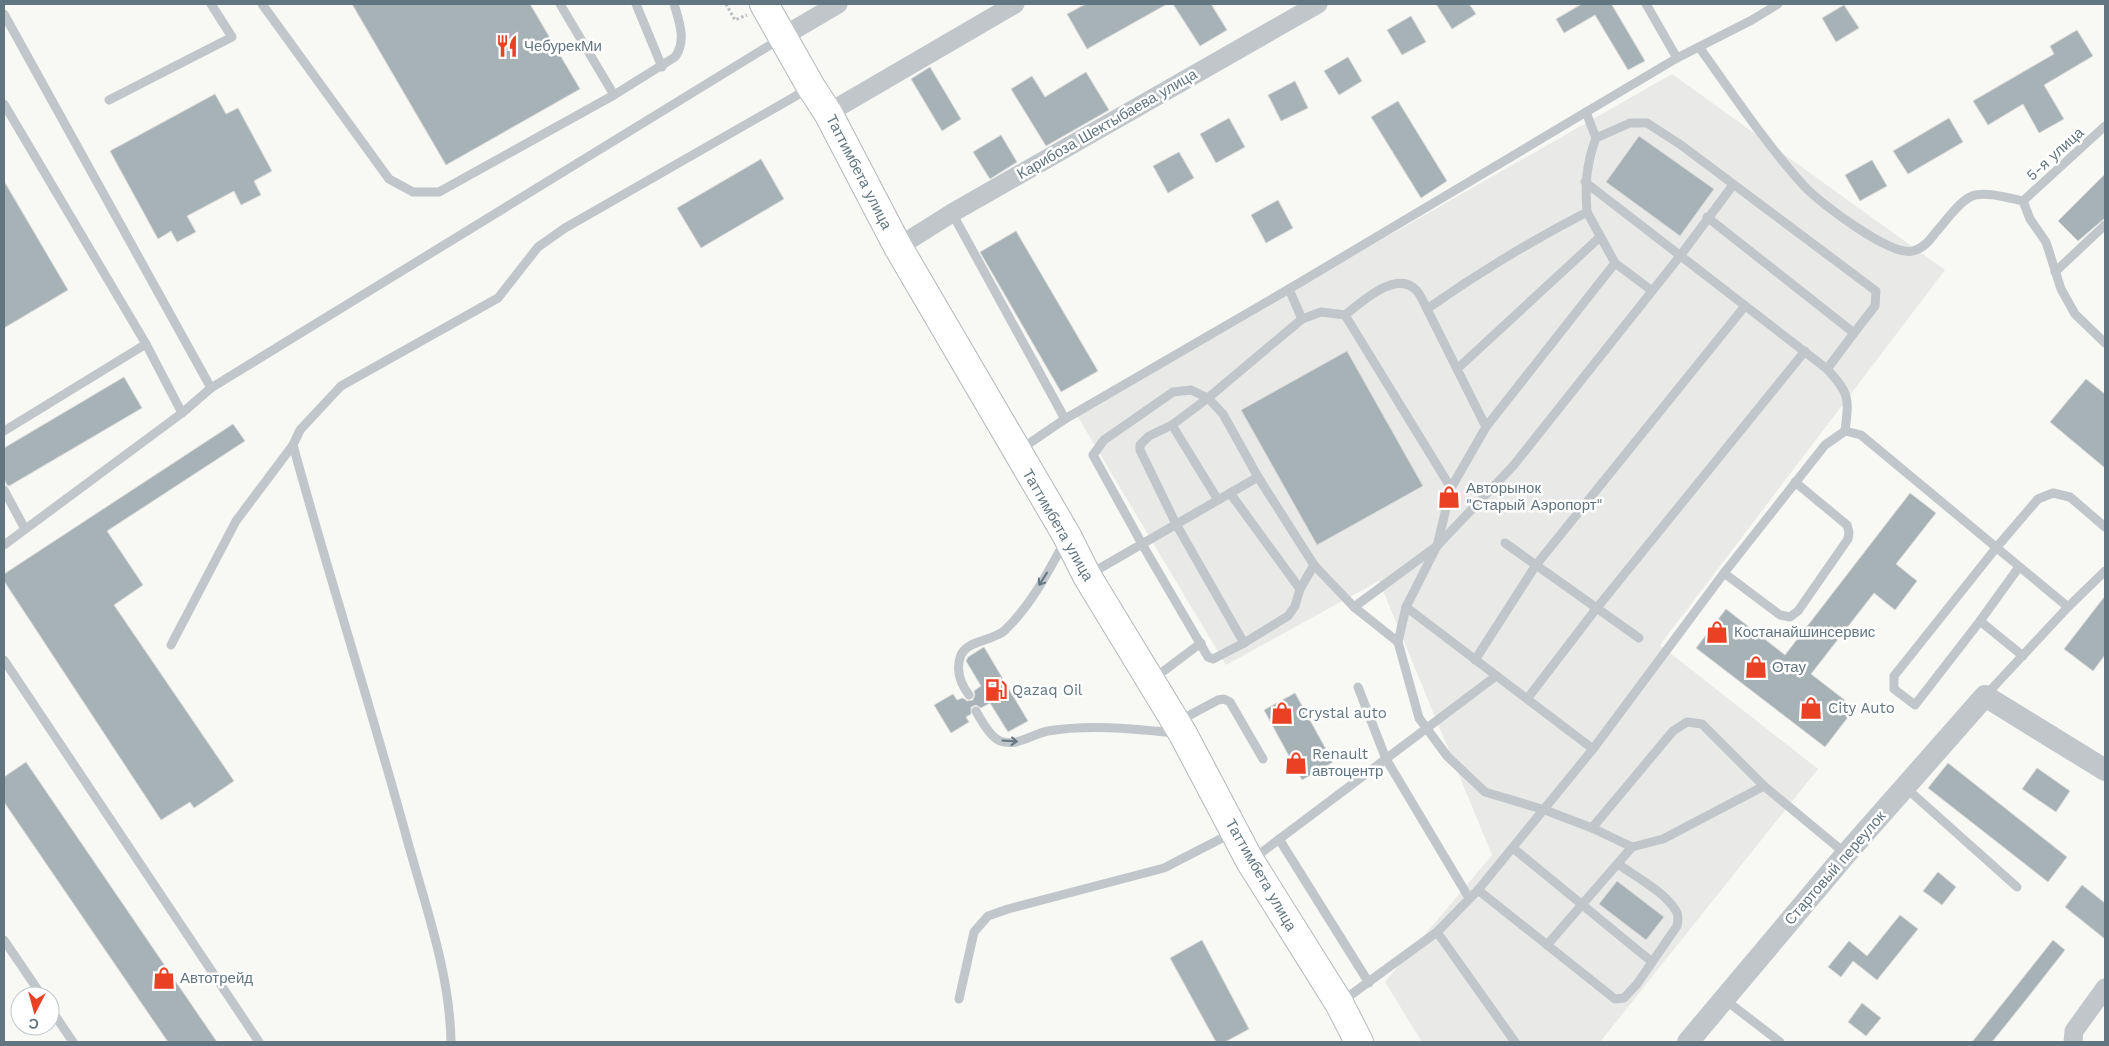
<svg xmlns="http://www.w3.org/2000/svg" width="2109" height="1046" font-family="'Work Sans',sans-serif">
<rect width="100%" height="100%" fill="#f8f8f5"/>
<polygon fill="#e9e9e8" points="1672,74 1945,270 1660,645 1818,769 1600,1042 1422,1042 1385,982 1492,855 1379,581 1226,665 1076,414"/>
<g fill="#a7b2b7" stroke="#d9d9d7">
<polygon points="352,4 530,4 580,89 446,165"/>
<polygon points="1086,4 1167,4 1087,49 1067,14"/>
<polygon points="1173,4 1211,4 1227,30 1200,46"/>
<polygon points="1436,4 1469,4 1476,14 1452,29"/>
<polygon points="1582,4 1614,4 1612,5 1645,61 1628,70 1595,15 1564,33 1556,19"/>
<polygon points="1844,5 1859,28 1836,42 1822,18"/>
<polygon points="1411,16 1426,42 1402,55 1387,30"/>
<polygon points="2077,30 2093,56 2044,85 2064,119 2039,133 2023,104 1988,125 1973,101 2054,54 2050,46"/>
<polygon points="1348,57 1362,81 1339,95 1324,71"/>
<polygon points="930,67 961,119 942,131 911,79"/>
<polygon points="1086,72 1109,110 1046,146 1011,89 1032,76 1045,97"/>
<polygon points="1295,81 1308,108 1281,121 1268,95"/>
<polygon points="215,94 226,114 238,108 272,171 254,181 261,195 241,205 234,191 187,216 196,232 177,242 171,231 158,239 110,151"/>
<polygon points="1398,101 1447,181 1421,198 1371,117"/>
<polygon points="1229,118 1245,147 1216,163 1200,134"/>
<polygon points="1949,118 1963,142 1908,174 1893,151"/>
<polygon points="1001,135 1017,162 990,179 973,152"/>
<polygon points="1639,136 1714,189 1680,236 1606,182"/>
<polygon points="1179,152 1194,178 1168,193 1153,166"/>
<polygon points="761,159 784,199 701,248 677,208"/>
<polygon points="1872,160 1887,186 1860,201 1845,175"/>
<polygon points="2105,174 2105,218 2078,241 2058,221"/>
<polygon points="4,181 68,290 4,328"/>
<polygon points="1278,200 1293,228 1266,243 1251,215"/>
<polygon points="1016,231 1098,371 1061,392 980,252"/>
<polygon points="1347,351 1423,486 1317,545 1241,410"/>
<polygon points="124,377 142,408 9,486 7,485 4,479 4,448"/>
<polygon points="2086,379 2105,394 2105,468 2050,422"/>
<polygon points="233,424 245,441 107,531 143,585 114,605 234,781 194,808 190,802 161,820 4,581 4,574"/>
<polygon points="1910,493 1936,513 1896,564 1917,581 1895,610 1874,593 1811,674 1855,708 1825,747 1696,648 1726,609 1785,655"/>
<polygon points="2105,596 2105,655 2093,671 2064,649"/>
<polygon points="984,647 1028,721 1008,732 990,703 981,708 976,705 971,707 971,714 966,717 969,722 951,733 934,705 953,694 957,700 963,698 967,701 973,700 975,695 974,691 981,686 966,661 968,657"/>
<polygon points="1295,693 1333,762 1302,780 1264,710"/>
<polygon points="26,762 217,1042 168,1042 4,802 4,777"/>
<polygon points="1948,763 2067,857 2048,882 1928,788"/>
<polygon points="2037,768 2070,791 2056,812 2022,789"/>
<polygon points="1938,872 1956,887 1942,905 1923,891"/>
<polygon points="1617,881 1664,917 1646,940 1599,904"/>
<polygon points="2082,885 2105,903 2105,939 2065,907"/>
<polygon points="1900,915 1918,929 1877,980 1853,961 1841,977 1828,967 1849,941 1867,956"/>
<polygon points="1202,940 1249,1029 1225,1042 1216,1042 1170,958"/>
<polygon points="2053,940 2065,950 2025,1001 1992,1042 1972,1042"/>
<polygon points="1862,1003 1881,1018 1866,1036 1848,1022"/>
</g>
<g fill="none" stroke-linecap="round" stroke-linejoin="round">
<defs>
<polyline id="primary" points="764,4 811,87 828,113 898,247 1067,536 1087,576 1183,734 1250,861 1339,1003 1359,1042"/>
</defs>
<use href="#primary" stroke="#b2b8bc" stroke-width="30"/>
<polyline stroke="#babec0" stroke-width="3" stroke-dasharray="2.5 2.5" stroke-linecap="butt" points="726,4 735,20 747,15"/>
<g stroke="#c0c6c9" stroke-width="9">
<path d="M262,4L389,179L413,192H439L614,95L675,57C687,41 679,21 674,4"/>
<polyline points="560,4 614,95"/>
<polyline points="636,4 662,67"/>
<polyline points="1646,4 1677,58 1752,20 1778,4"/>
<polyline points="4,14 211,388"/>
<path d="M1699,47C1733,94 1765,143 1804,186C1820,203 1891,257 1913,251C1924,248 1930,240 1936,232C1946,221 1957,204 1970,197C1983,190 2009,198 2023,201L2030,219L2046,242L2061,289L2075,314L2105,343"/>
<polyline points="109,100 232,37 211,4"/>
<polyline points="4,104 146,344 182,413"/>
<polyline points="1586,112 1596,138"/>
<polyline points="1585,182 1827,369"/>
<polyline points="2023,201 2105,126"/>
<polyline points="1587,212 1615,263 1651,290"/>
<polyline points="952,213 1065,419"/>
<path d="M1707,217L1854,333L1827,369C1850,394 1849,398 1845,431"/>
<polyline points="1615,263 1486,427 1451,488 1437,546 1406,607 1398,642 1419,718 1447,756 1485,792 1545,810 1592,828 1632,847 1663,839 1764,786 1846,854"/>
<polyline points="2055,272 2105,225"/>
<polyline points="1289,289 1302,319"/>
<polyline points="1427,309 1486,427"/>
<polyline points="1345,315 1451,488"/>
<polyline points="1457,369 1600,237"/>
<polyline points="1172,425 1149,436 1140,445 1140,450 1176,524 1244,643"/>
<polyline points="4,431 146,344"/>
<polyline points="1021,449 1065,419 1289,289 1677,58"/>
<polyline points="4,490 25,529"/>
<polyline points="1230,493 1300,589"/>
<polyline points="1218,500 1172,425 1208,398 1191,390 1173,392 1104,440 1093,455 1142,544 1208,657 1213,659 1244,643 1288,616 1295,606 1300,589 1314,565"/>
<polyline points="1505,543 1639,638"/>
<polyline points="4,545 182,413 211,388 780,39"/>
<polyline points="2019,567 1980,621 1915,705 1894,689 1894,676 1996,548 2038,499 2053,493 2070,497 2105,527"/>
<polyline points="1724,573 1780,615 1790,617 1798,611 1848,539 1849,532 1847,525 1795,482"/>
<polyline points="1090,574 1258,477"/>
<polyline points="1354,607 1437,546 1513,466 1680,256 1733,185"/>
<polyline points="1406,607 1593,749"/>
<polyline points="1980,621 2023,656"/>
<path d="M1398,642L1354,607L1314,565L1258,477L1223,414L1208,398L1302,319L1321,312L1345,315C1361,303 1397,268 1417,291C1421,296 1424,303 1427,309C1478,273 1531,241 1587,212C1585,186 1586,164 1596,138L1630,123H1647L1681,145L1876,291L1875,306L1854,333"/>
<polyline points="171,645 236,521 293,445"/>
<polyline points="4,660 259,1042"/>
<polyline points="1475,660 1536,565 1745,306"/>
<polyline points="1153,679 1201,643"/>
<polyline points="1358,687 1386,759 1469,898"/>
<path d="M969,695C960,683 955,670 961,655C968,640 992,641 1004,631C1030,607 1048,572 1065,541"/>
<polyline points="1985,696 2068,607 2105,571"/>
<polyline points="1527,699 1596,609 1805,351"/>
<path d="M976,711C981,720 990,737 1000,741C1018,747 1032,734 1048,731C1090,724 1135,729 1176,733"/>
<polyline points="1179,721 1218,700 1224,699 1230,702 1263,759"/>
<polyline points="1905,787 2017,887"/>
<polyline points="1592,828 1673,731 1687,722 1702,724 1764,786"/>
<polyline points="1279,839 1369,983"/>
<polyline points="1513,848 1652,962"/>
<polyline points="1253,859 1496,676"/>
<path d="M1478,890L1615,999L1624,998L1637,984L1677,926C1678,921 1679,915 1676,911C1665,892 1635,876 1618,864"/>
<polyline points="1437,932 1515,1042"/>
<polyline points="4,940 42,996"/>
<polyline points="1547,945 1632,847"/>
<polyline points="959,999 974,932 988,916 1008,909 1164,868 1232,833"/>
<polyline points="1724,999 1780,1042"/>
<polyline points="1341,1002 1437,932 1478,890 1593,749 1724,573 1825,445 1845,431 1861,435 2068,607"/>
<polyline points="50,1008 73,1042"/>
<path d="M451,1042C450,973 425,905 407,839C371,707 329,577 293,445L300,430L341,386L498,298L538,247L565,228L808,89"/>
</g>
<g stroke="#c0c6c9" stroke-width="19">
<polyline points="782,37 838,4"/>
<polyline points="828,113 1015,4"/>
<polyline points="898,247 952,213 1318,4"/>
<polyline points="2073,1042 2074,1031 2105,988"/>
</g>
<polyline stroke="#c0c6c9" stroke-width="22" points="1688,1042 1846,854 1985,696 2105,770"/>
<use href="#primary" stroke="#fff" stroke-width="28"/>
</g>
<defs><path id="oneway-shaft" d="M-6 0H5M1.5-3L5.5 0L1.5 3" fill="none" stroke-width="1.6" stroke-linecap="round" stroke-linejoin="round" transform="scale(1.25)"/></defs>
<g stroke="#627681">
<use href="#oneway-shaft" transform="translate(1043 579) rotate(122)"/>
<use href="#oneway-shaft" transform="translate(1010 741) rotate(4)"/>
</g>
<defs>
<symbol id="restaurant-bare" viewBox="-9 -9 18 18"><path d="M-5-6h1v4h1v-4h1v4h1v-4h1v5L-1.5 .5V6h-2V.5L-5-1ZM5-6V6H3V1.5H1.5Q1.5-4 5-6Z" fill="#ea4023" stroke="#fff" stroke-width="2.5" paint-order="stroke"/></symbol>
<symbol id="shop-bare" viewBox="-9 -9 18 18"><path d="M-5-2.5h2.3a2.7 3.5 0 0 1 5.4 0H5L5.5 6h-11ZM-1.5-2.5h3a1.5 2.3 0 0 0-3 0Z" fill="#ea4023" stroke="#fff" stroke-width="2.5" paint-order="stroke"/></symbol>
<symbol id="fuel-bare" viewBox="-9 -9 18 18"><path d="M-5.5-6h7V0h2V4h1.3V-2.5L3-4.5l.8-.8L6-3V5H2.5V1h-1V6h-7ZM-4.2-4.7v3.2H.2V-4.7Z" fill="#ea4023" stroke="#fff" stroke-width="2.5" paint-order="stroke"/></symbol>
</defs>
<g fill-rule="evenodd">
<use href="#restaurant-bare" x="491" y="30" width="32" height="32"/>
<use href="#shop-bare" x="1433" y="481" width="32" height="32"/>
<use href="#shop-bare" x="1701" y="616" width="32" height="32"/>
<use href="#shop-bare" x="1740" y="651" width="32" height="32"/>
<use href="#fuel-bare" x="980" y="674" width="32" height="32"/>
<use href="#shop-bare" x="1795" y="692" width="32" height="32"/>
<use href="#shop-bare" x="1266" y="697" width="32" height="32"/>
<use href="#shop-bare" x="1280" y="747" width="32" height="32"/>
<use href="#shop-bare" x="148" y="962" width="32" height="32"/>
</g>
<g text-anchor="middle" stroke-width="5" stroke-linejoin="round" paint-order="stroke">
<g font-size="15" fill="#627681" stroke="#fff" text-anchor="start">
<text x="524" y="51">ЧебурекМи</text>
<text x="1466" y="493">Авторынок<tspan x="1466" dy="17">"Старый Аэропорт"</tspan></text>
<text x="1734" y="637">Костанайшинсервис</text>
<text x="1772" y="672">Отау</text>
<text x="1012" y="695">Qazaq Oil</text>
<text x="1828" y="713">City Auto</text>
<text x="1298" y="718">Crystal auto</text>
<text x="1312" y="759">Renault<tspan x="1312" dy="17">автоцентр</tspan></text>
<text x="180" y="983">Автотрейд</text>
</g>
<g font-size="15" fill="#627681" stroke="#fff">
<text transform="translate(1107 124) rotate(-30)" y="5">Карибоза Шектыбаева улица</text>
<text transform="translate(2055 154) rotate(-42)" y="5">5-я улица</text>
<text transform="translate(859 172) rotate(63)" y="5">Таттимбета улица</text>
<text transform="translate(1058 525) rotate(60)" y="5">Таттимбета улица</text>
<text transform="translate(1835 868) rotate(-49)" y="5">Стартовый переулок</text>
<text transform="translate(1261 875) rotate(60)" y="5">Таттимбета улица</text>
</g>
</g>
<rect width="2109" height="1046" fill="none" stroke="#627681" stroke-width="10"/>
<g transform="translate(35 1011) rotate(186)"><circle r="24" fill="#ffffff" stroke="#c0c8cd"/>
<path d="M0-4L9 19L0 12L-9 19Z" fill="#ea4023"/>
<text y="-8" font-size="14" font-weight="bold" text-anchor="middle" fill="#627681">С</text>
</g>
</svg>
